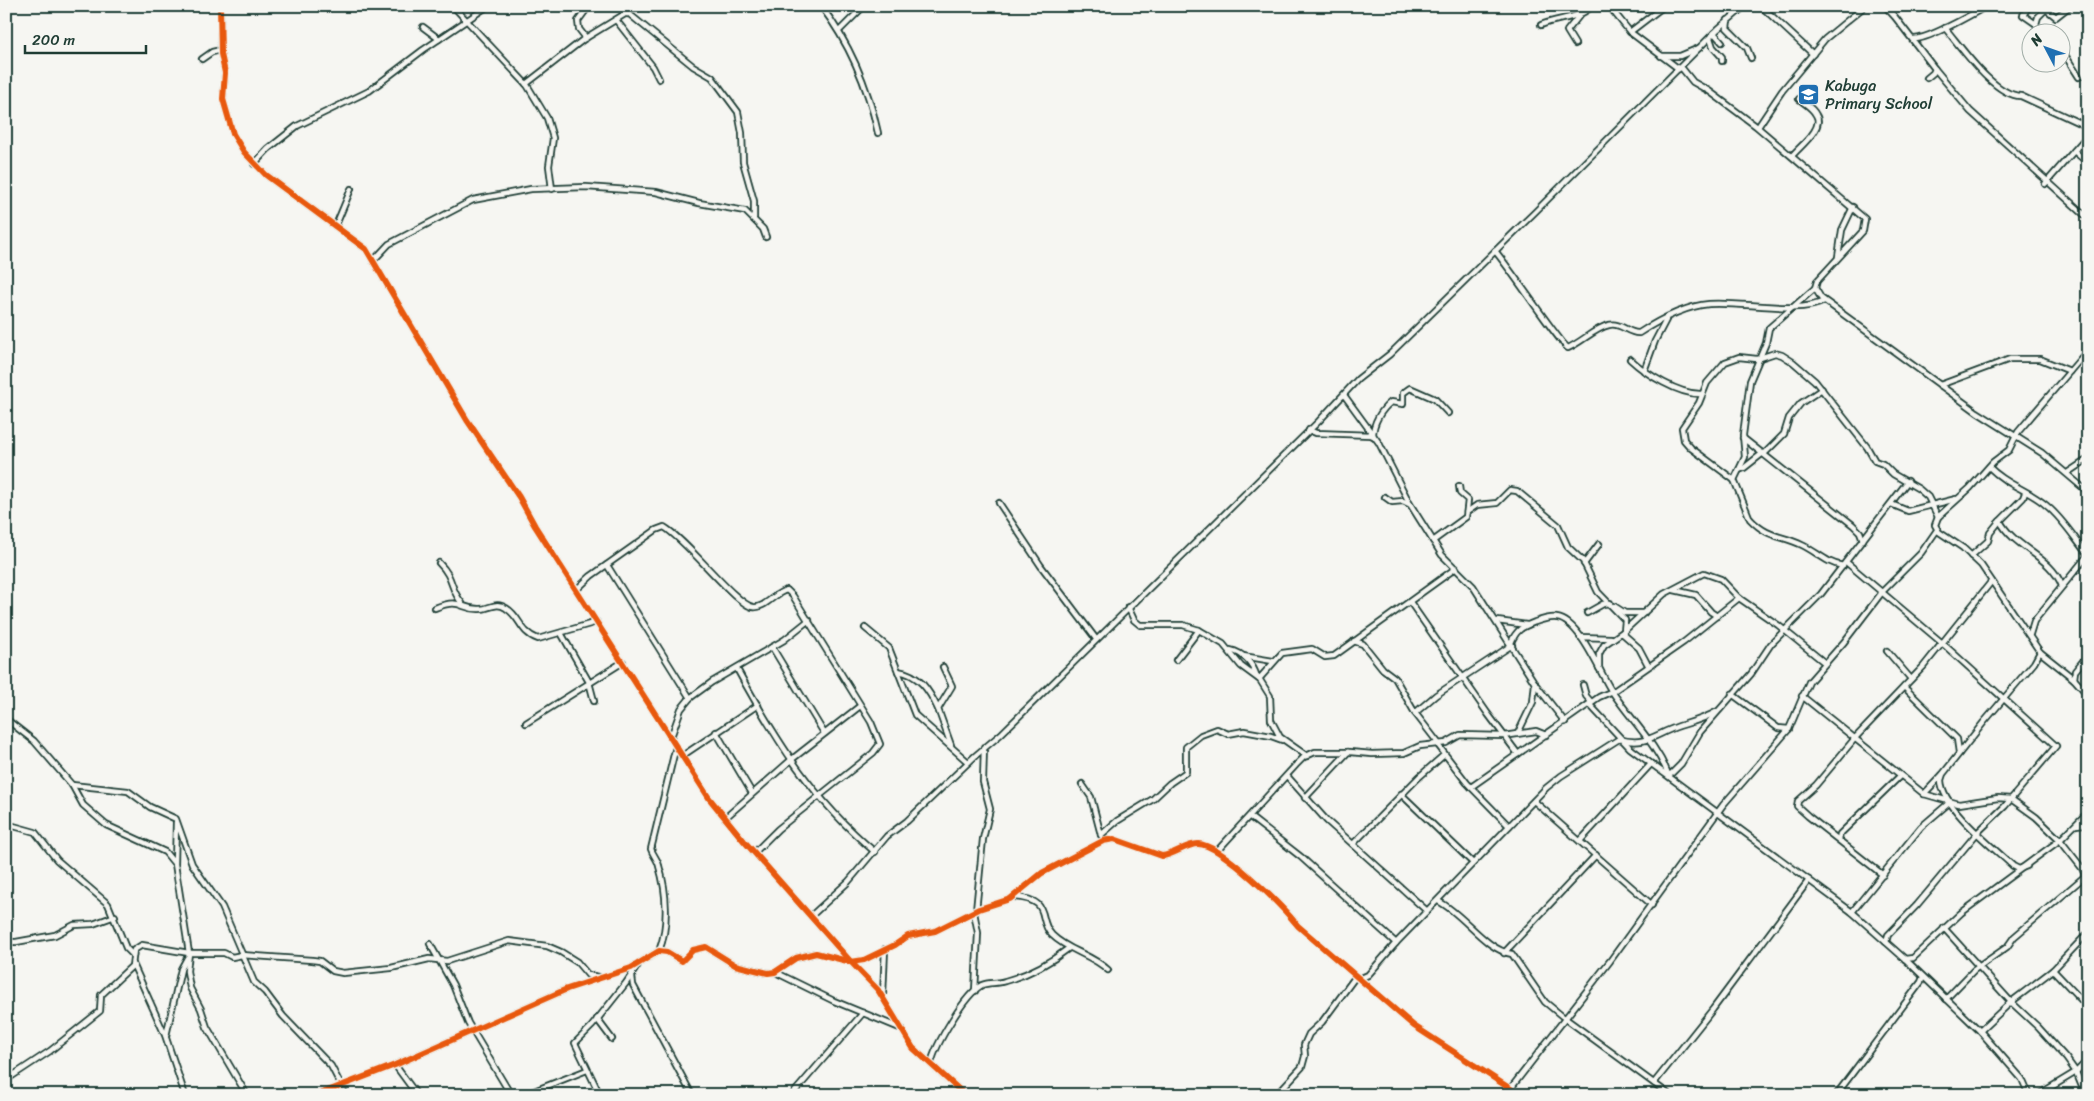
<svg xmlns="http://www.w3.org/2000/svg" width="2094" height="1101" font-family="Sriracha,sans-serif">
<rect width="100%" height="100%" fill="#f6f6f2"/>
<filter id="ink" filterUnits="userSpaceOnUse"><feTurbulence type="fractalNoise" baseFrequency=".02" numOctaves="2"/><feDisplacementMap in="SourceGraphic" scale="10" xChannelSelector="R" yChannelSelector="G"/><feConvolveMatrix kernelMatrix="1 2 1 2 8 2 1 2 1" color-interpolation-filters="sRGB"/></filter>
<g filter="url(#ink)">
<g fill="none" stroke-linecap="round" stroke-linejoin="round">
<defs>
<g id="minor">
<polyline points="220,6 221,54 225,73 223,99 233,134 244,152 266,175 366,249 467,420 519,497 535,526 709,798 744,841 851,962 878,990 913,1048 965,1095"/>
<polyline points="453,6 527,85 547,118 553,138 549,166 552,189"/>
<polyline points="617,6 627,14"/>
<path d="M821,6C850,44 868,87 878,133"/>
<polyline points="1609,6 1630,32 1679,69"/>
<polyline points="1761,6 1813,54"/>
<polyline points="1885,6 1895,17 1935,69 1933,73 1927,78"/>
<polyline points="2029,6 2023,15 2036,24"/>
<polyline points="2042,6 2056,17 2070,6"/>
<polyline points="2046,9 2038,17 2036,24 2038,27 2047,32"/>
<polyline points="628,13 693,66 712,77 738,112 742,133 743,162 754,201 754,218"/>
<polyline points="616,20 653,67 659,79"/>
<polyline points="1728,20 1727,28 1747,48 1751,58"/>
<path d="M1541,25C1560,17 1577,20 1592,6"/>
<polyline points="423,27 439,39"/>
<path d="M1945,28C1962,48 1994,96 2021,96L2088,127"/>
<polyline points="839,31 864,6"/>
<polyline points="1630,32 1664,6"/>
<polyline points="1714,33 1722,42"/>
<polyline points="586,38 579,29 578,21 589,6"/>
<polyline points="1710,38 1713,47 1722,57 1722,61"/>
<path d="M1913,39C1928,40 1972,14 1987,6"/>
<polyline points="1575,44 1567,31 1579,16"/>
<polyline points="2062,55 2065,55 2079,77"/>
<polyline points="1661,56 1680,56 1699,48"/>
<polyline points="202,59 212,52 221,50"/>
<polyline points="1681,67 1693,82 1709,91 1756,126 1865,219 1863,231 1817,281 1815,288 1821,298 1977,412 2042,453 2088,492"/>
<polyline points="1935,69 1970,111 2088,218"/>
<polyline points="526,84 584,39 638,6"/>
<polyline points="1758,127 1782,91 1825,39 1865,6"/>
<polyline points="2074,151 2088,163"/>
<path d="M1792,156C1799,147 1825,128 1816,115C1813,108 1804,103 1799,99"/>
<polyline points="254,164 268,149 297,126 369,91 423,50 488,6"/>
<polyline points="2045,184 2088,135"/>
<polyline points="336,225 351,189"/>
<path d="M1495,251C1508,265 1561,345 1568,348C1582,342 1595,328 1609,325C1621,322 1628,334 1639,333C1659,320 1686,306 1709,304C1740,301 1800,315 1824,301"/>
<polyline points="1838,257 1842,230 1853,207"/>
<polyline points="373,261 389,244 473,200 531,189 586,187 656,192 699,203 745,211 763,229 766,237"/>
<path d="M1815,288L1769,328L1766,343L1750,381L1743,435L1745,457L1734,480L1750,519C1768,538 1781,535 1802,545C1817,552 1826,563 1843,566"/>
<polyline points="2088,350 2018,432 2009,450 1993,462 1970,488 1938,517 1935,525 1939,532 1963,548 1981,565 2040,652 2074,679 2088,695"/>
<path d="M1630,359C1646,374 1679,395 1702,394"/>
<polyline points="1644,371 1655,341 1666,320"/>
<polyline points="1940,385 2010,359 2040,359 2070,371"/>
<polyline points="1344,395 1379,443 1410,504 1442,555 1473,586 1536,685 1565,722"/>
<polyline points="1309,430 1316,433 1371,435"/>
<path d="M1373,436C1373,423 1381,410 1391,402L1403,404V393L1410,388L1435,399L1448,413"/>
<polyline points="1743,438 1853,525 1860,532 1863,540"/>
<polyline points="1764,454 1784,434 1789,418 1801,403 1822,389"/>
<path d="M1989,467C2009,487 2028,489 2047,506C2063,519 2075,539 2088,555"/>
<polyline points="1739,470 1744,468 1763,453"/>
<polyline points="2067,473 2088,459"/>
<polyline points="1734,480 1691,448 1684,440 1682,428 1699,403 1707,383 1725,362 1739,357 1757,359 1775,353 1782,355 1793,362 1815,381 1867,447 1875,461 1883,464 1893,474 1919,489 1928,497 1938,517"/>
<polyline points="1385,497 1392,502 1403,501 1409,504"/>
<polyline points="999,503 1041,566 1096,639"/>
<polyline points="1891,504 1908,511 1956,499"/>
<polyline points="1467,512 1477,505 1497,503 1510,490 1517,491 1558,525 1568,547 1583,561 1598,592 1625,620 1624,631"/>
<path d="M2000,521C2015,549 2051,556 2062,586"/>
<polyline points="1433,541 1466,517 1468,500 1460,493 1459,486"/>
<polyline points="1971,556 1988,541 1990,533 1998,523 2023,498 2025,493"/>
<polyline points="1846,562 1941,642 2056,746 2005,806 1978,832 1917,905 1888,935 1886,942"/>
<path d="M439,563C455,579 449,588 462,603"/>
<polyline points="1584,564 1599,544"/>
<polyline points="607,565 690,698"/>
<path d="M576,590L591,576L656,530L664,527C687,540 736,605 753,607C765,609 775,592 787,590L793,596L871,722L880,744L873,753L778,829L754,853"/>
<polyline points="1674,590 1696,595 1711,612 1717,616"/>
<polyline points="1410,602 1488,714 1518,754"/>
<polyline points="1614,606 1625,613 1644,613"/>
<polyline points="1128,607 1134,620 1140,625 1183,625 1199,630 1223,644 1241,666 1260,680 1270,696 1271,720 1280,737 1307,756"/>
<path d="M435,608C462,597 460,610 480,609C490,609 496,601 506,608C521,617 519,632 538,639L597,622"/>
<polyline points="1587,613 1603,604 1610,603"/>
<polyline points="1497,621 1527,625"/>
<polyline points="865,628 889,648 915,715 968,762"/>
<polyline points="561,633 589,682 594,701"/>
<polyline points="1622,633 1639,648 1648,665"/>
<polyline points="2030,634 2034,621 2088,555"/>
<polyline points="1580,637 1611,638"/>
<polyline points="1354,641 1363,644 1383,669 1395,678 1415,713 1439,744"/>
<path d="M1511,643C1516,630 1522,627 1535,622C1541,620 1551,617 1557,618C1580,621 1600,673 1611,690C1631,720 1656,743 1669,776L1681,764L1700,732L1751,674L1771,644L1821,594L1908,481"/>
<polyline points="772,647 824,733"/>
<path d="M1230,650C1244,653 1253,664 1257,677"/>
<polyline points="1887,651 1911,679"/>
<polyline points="1243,656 1273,661"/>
<polyline points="1176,660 1199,630"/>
<polyline points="943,667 952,686 938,709 951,745"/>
<polyline points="1599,668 1599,654 1604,645 1624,631 1664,594 1704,573 1721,579 1739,598 1778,625 1825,663"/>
<path d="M737,669C776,740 812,799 875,852"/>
<path d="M898,671C919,674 929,690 938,709"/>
<polyline points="1259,679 1282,653 1312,649 1325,657 1334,656 1456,568"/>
<polyline points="2074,679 2075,671 2088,655"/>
<polyline points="1583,685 1586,696 1592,703"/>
<polyline points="1904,687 1957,739 1959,753"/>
<polyline points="1732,694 1778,728 1789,729"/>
<polyline points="1802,696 1924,794 1959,804 1998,798 2011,799 2036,817 2060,840 2082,868 2088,882"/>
<polyline points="1590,705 1630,748 1852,912 1905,959 1980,1031 2022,1079 2029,1095"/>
<polyline points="1415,713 1436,695 1512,645"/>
<polyline points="6,719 34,741 72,785 83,805 106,825 165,852 174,863"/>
<polyline points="526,723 623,662"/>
<polyline points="716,732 752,793"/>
<polyline points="1518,733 1533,702 1535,683"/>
<polyline points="671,737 681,709 690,698 712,682 784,640 809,620"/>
<polyline points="1438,745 1467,783 1509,826"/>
<polyline points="682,756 758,705"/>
<polyline points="1287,776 1327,821 1427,911"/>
<polyline points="1082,784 1091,797 1101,835"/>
<polyline points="72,785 128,791 150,807 176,819 192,864 222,907 254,982 265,992 283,1016 331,1066 346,1095"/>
<polyline points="1471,787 1599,697 1615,690 1684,642 1739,598"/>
<polyline points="1401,794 1473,863"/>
<polyline points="1924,794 1942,775"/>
<polyline points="1305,798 1348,752"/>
<polyline points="1534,801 1652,905"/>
<polyline points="1250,817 1301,857 1396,943"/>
<polyline points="725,818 791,760 860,706"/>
<polyline points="6,821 10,825 35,832 57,860 108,904 126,948 133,955"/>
<polyline points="176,822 175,864 189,953 187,971 190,988 201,1009 207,1027 247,1095"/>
<polyline points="2076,825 2084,824 2088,826"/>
<polyline points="1101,835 1117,821 1153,799 1170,783 1186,772 1186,747 1201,735 1217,729 1228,734 1244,731 1271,736 1282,740"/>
<polyline points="1839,839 1840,834 1900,776"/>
<polyline points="1580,841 1651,764"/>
<polyline points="1353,844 1419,777 1444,755"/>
<polyline points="1218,850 1296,765 1304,757 1315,752 1350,752 1372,754 1404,753 1420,746 1446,743 1460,735 1504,736 1536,731 1546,735"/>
<path d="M2027,866L2019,869L2013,866C1993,847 1942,808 1941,780L1943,774L1984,722L2034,663L2040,652"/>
<polyline points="1883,875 1808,816 1797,806 1798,801 1816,785 1856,737 1923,667 1991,582"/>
<path d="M1014,897C1054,900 1036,919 1052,935C1068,951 1091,954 1108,970"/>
<path d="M1438,901C1464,914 1484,949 1512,954L1545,1002L1562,1016L1670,1095"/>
<polyline points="976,911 983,839 990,809 983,782 984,747"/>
<polyline points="974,912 978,933 975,991"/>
<polyline points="1852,912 1921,827 1949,803"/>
<polyline points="811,916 848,882 887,836 907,821 975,756 1001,734 1319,421 1358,379 1390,354 1535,212 1718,29 1745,6"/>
<polyline points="1944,928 2011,1002 2038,1027 2066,1058 2076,1072 2085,1094"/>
<polyline points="2088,933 2085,936 2088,944"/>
<polyline points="6,942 16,942 55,935 74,925 93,924 115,916"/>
<polyline points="430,944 453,985 468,1023 511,1095"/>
<path d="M659,951C669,926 667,892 659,866C658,860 653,855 651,849L676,746"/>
<polyline points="1504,953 1596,855"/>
<polyline points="1905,959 1913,958 1961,913 2060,840 2088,812"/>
<polyline points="133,964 165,1035 185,1095"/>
<polyline points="2053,970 2088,1007"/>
<polyline points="775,972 834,1001 902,1029"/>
<polyline points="632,976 633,985 692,1095"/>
<path d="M1359,979L1368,975L1396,943L1546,788L1561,776L1619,739C1646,747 1655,734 1679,726C1692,722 1704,719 1716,712"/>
<polyline points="883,995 885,949"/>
<polyline points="1946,999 1974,970 2007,947 2014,937 2084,877"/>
<polyline points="597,1019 612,1039"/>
<polyline points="1980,1031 2011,1002 2053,970 2085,936"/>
<polyline points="166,1036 181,969 187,958"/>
<path d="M931,1064C935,1045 965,994 982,985C989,982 997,984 1005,981C1027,975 1051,962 1069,948"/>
<polyline points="395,1065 417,1095"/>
<polyline points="6,1080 50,1051 100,1011 101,995 132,966 134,950 142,945 189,953 224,953 232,957 242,955 312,960 320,961 333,971 343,973 391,968 429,959 447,961 509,941 547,946 561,952 577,962 588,975 599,977"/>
<polyline points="1654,1083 1713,1009 1809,880"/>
<polyline points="1511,1088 1610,961 1723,805 1789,729 1809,682 1844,642 1883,591 1921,553 1937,530"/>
<path d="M317,1095L395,1065L567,989L631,968L659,951L667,952L682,961L693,950L706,947L735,965L768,973L775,972L796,958L816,953L851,962L864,960L895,945L908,936L935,931L979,909L1010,899L1042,873L1103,841L1114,839L1162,856C1174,855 1186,844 1198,844C1221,844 1283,907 1298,926L1414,1026L1520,1095"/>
<polyline points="524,1095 587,1070"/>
<polyline points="600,1095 575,1043 592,1026 626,983 638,965"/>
<polyline points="792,1095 863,1013"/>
<polyline points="1276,1095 1302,1067 1305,1056 1304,1045 1309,1034 1322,1022 1356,976"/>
<polyline points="1836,1095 1921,982 1923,977"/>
<polyline points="2038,1095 2076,1072 2088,1060"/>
<polyline points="2076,1095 2088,1094"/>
</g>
</defs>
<use href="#minor" stroke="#1f3d34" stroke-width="8"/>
<use href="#minor" stroke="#f6f6f2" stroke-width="4.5"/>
<defs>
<g id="cycleway">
<polyline points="220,6 221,54 225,73 223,99 233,134 244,152 266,175 366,249 467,420 519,497 535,526 709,798 744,841 851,962 878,990 913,1048 965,1095"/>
<path d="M317,1095L395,1065L567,989L631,968L659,951L667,952L682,961L693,950L706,947L735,965L768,973L775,972L796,958L816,953L851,962L864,960L895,945L908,936L935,931L979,909L1010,899L1042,873L1103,841L1114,839L1162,856C1174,855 1186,844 1198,844C1221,844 1283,907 1298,926L1414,1026L1520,1095"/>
</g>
</defs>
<use href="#cycleway" stroke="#f6f6f2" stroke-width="9"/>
<use href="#cycleway" stroke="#e8590c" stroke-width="6"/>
</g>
</g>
<defs>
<symbol id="school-square" viewBox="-11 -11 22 22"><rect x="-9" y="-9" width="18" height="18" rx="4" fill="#1f6fb2" stroke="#f6f6f2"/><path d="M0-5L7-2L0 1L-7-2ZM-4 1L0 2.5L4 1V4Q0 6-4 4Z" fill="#fff"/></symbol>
</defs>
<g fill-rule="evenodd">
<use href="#school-square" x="1796" y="82" width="25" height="25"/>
</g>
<g text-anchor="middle" stroke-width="4.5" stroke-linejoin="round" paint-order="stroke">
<g font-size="16" fill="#1f3d34" stroke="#f6f6f2" text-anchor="start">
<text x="1825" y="91">Kabuga<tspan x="1825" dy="18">Primary School</tspan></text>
</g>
</g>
<rect width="2094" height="1101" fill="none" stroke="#f6f6f2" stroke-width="25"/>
<rect x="12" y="12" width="2069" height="1076" fill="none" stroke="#1f3d34" stroke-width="2" filter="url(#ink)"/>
<g transform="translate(2046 48) rotate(311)"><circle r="24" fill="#f6f6f2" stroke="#a0aca6"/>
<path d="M0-4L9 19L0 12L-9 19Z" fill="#1f6fb2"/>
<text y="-8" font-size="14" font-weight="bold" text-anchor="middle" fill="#1f3d34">N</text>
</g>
<path d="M25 45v8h121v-8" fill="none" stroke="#1f3d34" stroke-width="2.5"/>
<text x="32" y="45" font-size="15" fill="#1f3d34" stroke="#f6f6f2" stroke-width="4" paint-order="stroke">200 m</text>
</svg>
